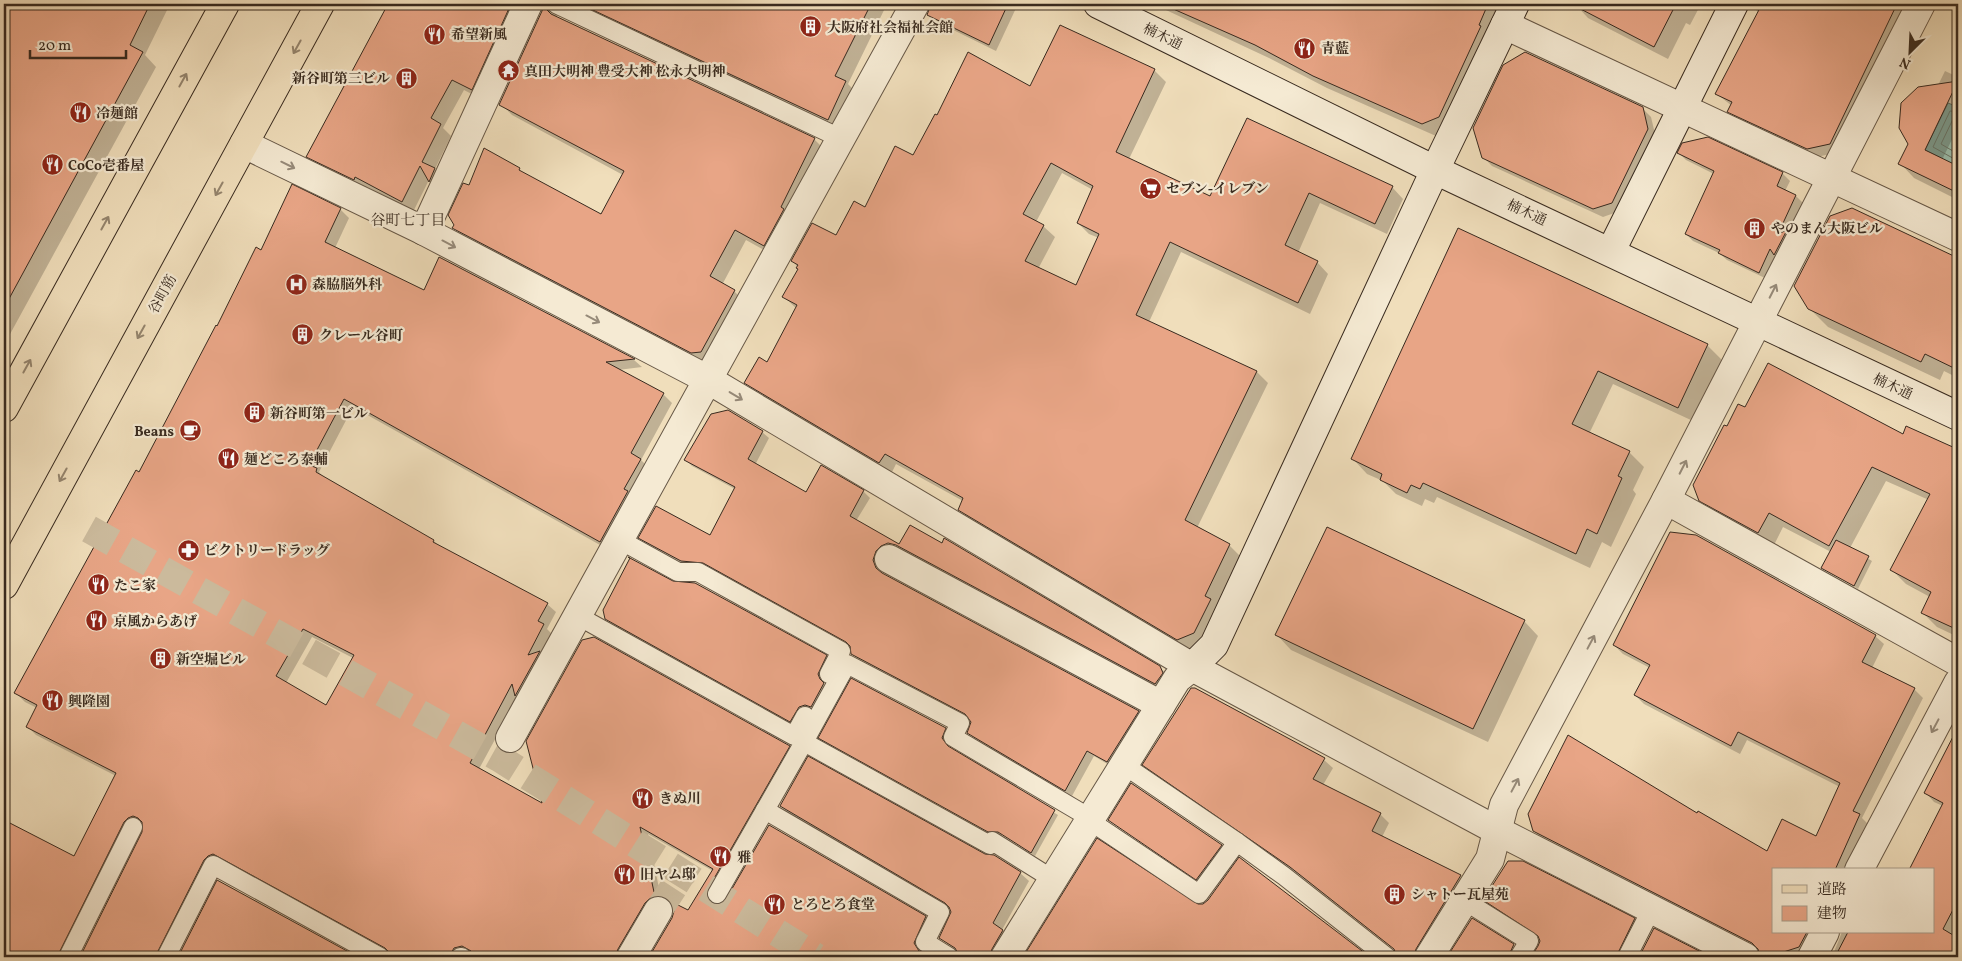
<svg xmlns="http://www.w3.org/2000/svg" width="1962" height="961" font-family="Vollkorn,'Noto Serif JP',serif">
<rect width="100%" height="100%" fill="#f0debb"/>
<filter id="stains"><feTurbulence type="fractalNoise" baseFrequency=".004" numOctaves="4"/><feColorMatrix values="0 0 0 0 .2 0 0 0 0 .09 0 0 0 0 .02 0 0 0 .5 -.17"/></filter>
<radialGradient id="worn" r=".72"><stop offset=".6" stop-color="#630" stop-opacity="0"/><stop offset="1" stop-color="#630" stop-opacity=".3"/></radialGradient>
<polygon fill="#9bbdab" stroke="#738273" points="1948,103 1958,107 1958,167 1925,150"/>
<g fill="#0003" fill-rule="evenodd">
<polygon points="4,4 170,4 145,55 156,67 9,336 4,334"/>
<polygon points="389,4 529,4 483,100 464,90 443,128 451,136 435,169 446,181 441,192 429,180 413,212 367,187 365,190 319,167 308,156"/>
<polygon points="544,4 887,4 848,84 857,93 839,131 557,11 557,18 814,139 825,150 775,256 746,240 722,285 734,291 745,302 703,363 465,239 454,228 469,187 519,169 524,174 601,215 623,175 512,115 501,104 544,10"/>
<polygon points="938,4 1015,4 1017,6 996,51 939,23 932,16"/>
<polygon points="1153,4 1505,4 1451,130 1436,136 1327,88 1269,58"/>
<polygon points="1575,4 1701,4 1690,25 1686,23 1668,59 1588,18"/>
<polygon points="1758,4 1817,4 1827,9 1830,4 1911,4 1839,152 1817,157 1738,120 1729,111 1732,106 1717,94 1759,13 1755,9"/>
<path d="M1154,70L1166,82L1129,159L1211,198L1392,187L1403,199L1387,234L1320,203L1298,253L1317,262L1328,274L1310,314L1181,252L1149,322L1257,372L1268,383L1197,528L1229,545L1240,556L1205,644L1189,651L971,521L959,509L963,501L896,464L891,474L757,394L746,383L767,363L797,309L784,297L799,269L793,261L837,237L914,157L1030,87ZM1062,173L1093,190L1078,223L1089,234L1099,238L1076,287L1038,269L1055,237L1043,226L1036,222Z"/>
<polygon points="1945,71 1958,77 1958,127 1942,160 1958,168 1958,200 1914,178 1900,163"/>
<polygon points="1642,108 1651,117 1656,138 1620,211 1603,217 1492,166 1483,157"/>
<polygon points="1679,153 1782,173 1790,181 1785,191 1796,196 1803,203 1767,279 1727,260 1719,253 1693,241 1686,234 1714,174 1686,160"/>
<path d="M340,209L349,218L335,248L425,292L440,258L634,360L642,367L618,370L663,394L672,403L641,460L649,468L609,550L353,407L319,472L325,479L434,541L439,546L547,604L556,612L547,629L552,634L479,769L544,805L789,747L798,755L716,898L715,905L925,917L934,926L923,947L924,955L928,957H650L673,919L689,912L713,871L648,834L661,898L668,905L626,957H474L472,955L462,957H391V954L223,862L168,957H81L144,832L145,825H141L69,957H4V821L74,858L116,776L36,735L28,727L37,708L25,702L16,693L262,251ZM312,637L353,658L327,706L286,683Z"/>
<polygon points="1852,210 1958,260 1958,378 1944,371 1940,380 1828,327 1809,308"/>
<polygon points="1459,230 1707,345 1722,360 1693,421 1613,384 1589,434 1629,452 1644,467 1633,490 1636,494 1611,547 1602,542 1590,568 1437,497 1434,503 1425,499 1422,506 1396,494 1383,481 1367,474 1353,459"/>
<polygon points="1745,409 1903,435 1907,428 1958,451 1958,637 1937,627 1923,613 1930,597 1906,584 1892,570 1929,500 1886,481 1850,548 1872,561 1858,589 1823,568 1831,552 1783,527 1773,547 1715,515 1701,500 1727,428"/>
<path d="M762,432L769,438L755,465L806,493L821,466L863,491L870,498L856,521L899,545L1160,667L1166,674L1162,690L904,551L895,549L879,567L882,574L1138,712L1144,718L1114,768L1094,756L1072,796L975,739L968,733L972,722L969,718L859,660L852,654V646L711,569L688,567L646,544L640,538L710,536L735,489L692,466L686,460ZM882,541L896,544L900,547L882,543Z"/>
<polygon points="673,583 826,656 831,661 823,680 824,685 828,689 816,712 811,710 804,712 795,726 612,624 606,618"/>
<polygon points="1524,621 1538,636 1488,742 1291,650 1277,635"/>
<polygon points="1875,636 1884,644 1872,668 1914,689 1923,698 1862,818 1868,824 1855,870 1773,870 1773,932 1813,932 1800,957 1762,957 1760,950 1543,840 1534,831 1698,815 1767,852 1816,837 1840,787 1747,740 1740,754 1644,704 1635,695 1650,668 1623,654 1614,645"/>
<polygon points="1195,689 1324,760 1333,768 1323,785 1380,814 1389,823 1382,837 1461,876 1469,885 1424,957 1399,957 1396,951 1300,876 1153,773 1144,764"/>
<polygon points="945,729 949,733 946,743 949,749 1058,815 1035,856 1003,835 993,835 824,741 820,738"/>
<polygon points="1958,729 1958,957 1832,957 1842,932 1933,932 1943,806 1934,802 1926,793"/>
<polygon points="781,806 984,856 1020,873 1029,881 1002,930 1011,940 1000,957 961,957 959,953 940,938 952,912 950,908 790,815"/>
<polygon points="1110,820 1221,846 1225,849 1200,882"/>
<polygon points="1097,840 1197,906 1203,905 1208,901 1240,859 1368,957 1025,957"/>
<polygon points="218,881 356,957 179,957"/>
<polygon points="1485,900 1634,919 1643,928 1628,957 1533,957 1539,947 1540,938 1493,908"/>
<polygon points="1472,920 1514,945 1522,954 1521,957 1449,957"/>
<polygon points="1654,930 1708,957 1640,957"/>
</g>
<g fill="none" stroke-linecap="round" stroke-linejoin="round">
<g stroke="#6a7465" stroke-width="1">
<polyline points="1958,112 1950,111 1933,147 1958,161"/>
<polyline points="1958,118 1953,119 1941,144 1958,154"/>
</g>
</g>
<g fill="#e8a586" stroke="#382a1f" fill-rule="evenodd">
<polygon points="4,4 150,4 130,45 143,52 4,308"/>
<polygon points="388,4 511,4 472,90 452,80 431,118 441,124 422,162 435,168 429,182 420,166 402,202 355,177 354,180 306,157"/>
<polygon points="543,4 546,4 547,10 551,14 815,138 781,207 784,209 764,246 735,230 710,276 735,290 701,352 691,353 452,228 454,225 448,215 463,183 469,185 484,148 520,168 519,170 601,214 624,171 499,105 542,11"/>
<polygon points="580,4 871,4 835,76 846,81 828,120"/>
<polygon points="931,4 1008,4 989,45 927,15"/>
<polygon points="1162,4 1488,4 1479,25 1481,26 1439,117 1422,124 1313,76 1255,45"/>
<polygon points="1571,4 1676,4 1654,47"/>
<polygon points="1762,4 1897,4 1830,144 1807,149 1727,112 1732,102 1715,94"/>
<path d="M1060,25L1155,69L1116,152L1210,196L1247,118L1393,186L1375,224L1309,193L1285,245L1318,261L1298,303L1170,242L1136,315L1257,371L1185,520L1230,544L1205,596L1211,599L1194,633L1177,640L958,510L963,498L885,454L879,463L744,383L759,357L767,362L797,305L782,297L798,269L796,268L798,265L791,261L812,223L836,235L854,201L865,207L895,146L913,155L935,114L937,115L968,52L1030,86ZM1051,163L1093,186L1077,223L1099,234L1076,285L1025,261L1044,225L1023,214Z"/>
<polygon points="1525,52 1643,107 1648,129 1612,203 1593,209 1482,158 1473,128 1503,65"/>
<polygon points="1958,81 1925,150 1958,166 1958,193 1898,164 1908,144 1899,128 1901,103 1918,87"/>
<polygon points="1708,137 1783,172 1777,186 1796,195 1778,234 1787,230 1774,255 1770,249 1759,273 1718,253 1720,250 1685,234 1714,171 1677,153 1682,143"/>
<path d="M292,184L341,208L325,242L424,290L439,257L635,359L606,362L664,393L631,453L641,459L624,489L628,491L600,542L344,399L309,465L317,468L316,472L434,540L433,542L548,603L538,621L544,624L528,655L540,651L515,696L512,684L470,763L542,803L526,741L582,640L594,637L790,746L708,889L706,895L711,903L718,905L726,899L769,825L926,916L914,943L919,951L929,957H649L672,918L674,911L672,904L668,900L688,910L713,869L640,827L654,892L661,896L651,897L645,903L618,949L615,957H473L471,951L462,946L454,948L449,957H391L389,952L385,948L213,854L208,856L204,860L155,957H80L142,832V822L138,818L133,816L128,818L124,822L57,957H4V820L74,856L116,773L26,727L37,705L14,693L136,470L139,472L216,325L217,326L256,247L261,250ZM303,629L354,655L326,705L276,676Z"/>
<polygon points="1852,208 1958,258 1958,370 1925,354 1921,362 1808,309 1794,286 1830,216"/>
<polygon points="1458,228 1708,344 1678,408 1598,371 1572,424 1630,451 1618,476 1622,478 1597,534 1587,529 1576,554 1423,483 1420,489 1411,485 1407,493 1380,480 1382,474 1351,459"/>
<polygon points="1768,363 1903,434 1906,426 1955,448 1958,442 1958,630 1921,613 1931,592 1890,570 1930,494 1872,467 1829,546 1769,513 1758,533 1699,501 1693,485 1724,425 1727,426 1738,404 1745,407"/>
<polygon points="728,410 763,431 748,459 806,492 821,465 864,490 850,516 899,544 910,525 942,543 944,538 1160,666 1163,673 1155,684 896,545 888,543 881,546 876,551 873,560 876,568 882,573 1139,711 1107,762 1087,751 1065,791 967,733 971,722 965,714 851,654 850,646 846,642 703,563 681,561 638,538 656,506 710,535 735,487 684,460 711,414"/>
<polygon points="1327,527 1525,620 1473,729 1275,635"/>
<polygon points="1670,532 1696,535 1876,635 1862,662 1915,688 1853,811 1860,814 1835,870 1773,870 1773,932 1807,932 1799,947 1768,957 1760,957 1758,949 1752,943 1533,831 1528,814 1568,735 1697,813 1698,811 1767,851 1782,819 1816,836 1840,783 1738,732 1731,746 1634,695 1650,665 1613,645"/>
<polygon points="1836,540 1869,556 1854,586 1821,568"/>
<polygon points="628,557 673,581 695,583 827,655 818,674 820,679 824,683 811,707 805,705 799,707 790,722 605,619 603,610 630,558"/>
<polygon points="851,678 946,728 942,738 948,746 1055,810 1031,853 998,832 988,832 818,738"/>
<polygon points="1191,688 1195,688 1325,758 1313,779 1381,813 1372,831 1461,875 1416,949 1414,957 1397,957 1394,949 1290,867 1142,765"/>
<polygon points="1958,727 1958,900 1943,929 1958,938 1958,957 1835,957 1848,932 1933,932 1933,870 1909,870 1943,803 1924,793"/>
<polygon points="808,756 985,854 994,855 1021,872 993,923 1003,930 992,949 989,957 960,957 955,948 939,938 951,912 949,907 945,903 780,806"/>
<polygon points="1131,783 1222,845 1196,880 1108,820"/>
<polygon points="1097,838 1198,904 1203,904 1208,900 1239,857 1370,957 1023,957"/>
<polygon points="1508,861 1523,861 1635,918 1616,957 1531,957 1538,946 1540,941 1538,936 1483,900"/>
<polygon points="217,880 358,957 178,957"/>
<polygon points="1472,918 1514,944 1508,957 1447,957"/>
<polygon points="1654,928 1711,957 1639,957"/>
</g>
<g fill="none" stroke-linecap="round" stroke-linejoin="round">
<g stroke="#cbba9c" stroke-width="28" stroke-dasharray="28 14" stroke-linecap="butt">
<polyline points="89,529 499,758 816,957"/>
<polyline points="658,911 683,873"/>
</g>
<defs>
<g id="lane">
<polyline points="556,4 840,138"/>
<polyline points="620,540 678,572 698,572 841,651 829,674"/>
<polyline points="578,616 794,736 805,716"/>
<polyline points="804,742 990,845 992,841 1054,880"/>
<polyline points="1124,765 1237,842 1284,876 1387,957"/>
<polyline points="765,810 940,912 925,942 949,957"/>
<polyline points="717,894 804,742 847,664 960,723 953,737 1085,815 1090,821 1199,894 1237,842"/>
<polyline points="1465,901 1529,941 1519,957"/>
<polyline points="68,957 133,827"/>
<polyline points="166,957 213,865 380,957"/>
<polyline points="460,957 462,957"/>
<polyline points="1627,957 1651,910"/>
</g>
<g id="street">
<polyline points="1505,25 1958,237"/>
<polyline points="244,144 424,231 707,379 1192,667 1498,831 1745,957"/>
<polyline points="424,231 528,4"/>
<polyline points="1666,500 1958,662"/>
<polyline points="889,559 1161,705"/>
<polyline points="510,738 915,4"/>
<polyline points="1859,870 1958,683"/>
<polyline points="631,957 658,911"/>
<polyline points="1005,957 1177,679 1192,667"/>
<polyline points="1429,957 1490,859 1504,805 1666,500 1921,4"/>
<polyline points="1812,957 1825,932"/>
</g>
<g id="secondary">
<polyline points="1098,4 1435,170 1958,416"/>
<polyline points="1611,251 1734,4"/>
<polyline points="1192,667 1214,645 1435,170 1515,4"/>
</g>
<g id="primary">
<polyline points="4,408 225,4"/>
<polyline points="4,585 320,4"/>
</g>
</defs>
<use href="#lane" stroke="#665746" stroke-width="20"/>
<use href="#street" stroke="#665746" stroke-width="30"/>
<use href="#secondary" stroke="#382a1f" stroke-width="30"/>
<use href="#primary" stroke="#382a1f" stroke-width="30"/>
<use href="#lane" stroke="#f5ead3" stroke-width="18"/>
<use href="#street" stroke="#f5ead3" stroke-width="28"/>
<use href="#secondary" stroke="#f5ead3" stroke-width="28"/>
<use href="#primary" stroke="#f0debb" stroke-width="28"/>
</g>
<defs><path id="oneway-shaft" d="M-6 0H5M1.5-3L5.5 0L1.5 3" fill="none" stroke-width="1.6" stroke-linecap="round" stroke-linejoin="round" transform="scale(1.25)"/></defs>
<g stroke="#94846d">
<use href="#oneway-shaft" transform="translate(297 47) rotate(119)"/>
<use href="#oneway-shaft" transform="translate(183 80) rotate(-61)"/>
<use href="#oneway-shaft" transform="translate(219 189) rotate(119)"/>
<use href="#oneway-shaft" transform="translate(105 223) rotate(-61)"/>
<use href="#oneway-shaft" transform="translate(141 332) rotate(119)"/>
<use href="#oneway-shaft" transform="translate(27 366) rotate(-61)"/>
<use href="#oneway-shaft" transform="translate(63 475) rotate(119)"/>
</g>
<g stroke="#968a79">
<use href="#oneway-shaft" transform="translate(288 165) rotate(26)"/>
<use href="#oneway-shaft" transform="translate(449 244) rotate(28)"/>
<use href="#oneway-shaft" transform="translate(1773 291) rotate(-63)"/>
<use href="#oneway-shaft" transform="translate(593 319) rotate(28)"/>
<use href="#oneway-shaft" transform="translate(736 396) rotate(31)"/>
<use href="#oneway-shaft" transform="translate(1683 467) rotate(-63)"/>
<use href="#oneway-shaft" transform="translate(1591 642) rotate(-62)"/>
<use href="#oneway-shaft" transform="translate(1935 726) rotate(118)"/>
<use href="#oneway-shaft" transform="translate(1515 785) rotate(-62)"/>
</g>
<defs>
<symbol id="building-disc" viewBox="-11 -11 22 22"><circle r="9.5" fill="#8f2418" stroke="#f5ead3"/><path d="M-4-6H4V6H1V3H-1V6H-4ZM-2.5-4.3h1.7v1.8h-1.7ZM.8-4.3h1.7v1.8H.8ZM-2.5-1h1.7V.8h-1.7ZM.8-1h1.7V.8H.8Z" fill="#fff"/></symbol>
<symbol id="restaurant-disc" viewBox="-11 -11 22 22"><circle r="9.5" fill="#8f2418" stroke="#f5ead3"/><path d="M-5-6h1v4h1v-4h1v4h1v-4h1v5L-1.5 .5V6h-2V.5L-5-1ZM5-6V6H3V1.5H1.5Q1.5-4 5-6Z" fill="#fff"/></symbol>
<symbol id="temple-disc" viewBox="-11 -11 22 22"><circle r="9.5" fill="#8f2418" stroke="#f5ead3"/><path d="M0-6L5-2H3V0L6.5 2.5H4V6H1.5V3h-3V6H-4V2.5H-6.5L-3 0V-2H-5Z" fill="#fff"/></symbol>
<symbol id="supermarket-disc" viewBox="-11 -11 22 22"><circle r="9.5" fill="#8f2418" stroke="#f5ead3"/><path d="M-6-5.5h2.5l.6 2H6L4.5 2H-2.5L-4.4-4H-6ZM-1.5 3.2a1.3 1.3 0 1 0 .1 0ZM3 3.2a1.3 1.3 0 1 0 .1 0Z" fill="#fff"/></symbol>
<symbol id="hospital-disc" viewBox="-11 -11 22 22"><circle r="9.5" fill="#8f2418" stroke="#f5ead3"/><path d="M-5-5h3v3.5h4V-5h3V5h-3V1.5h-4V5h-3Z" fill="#fff"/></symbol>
<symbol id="cafe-disc" viewBox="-11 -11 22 22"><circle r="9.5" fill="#8f2418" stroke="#f5ead3"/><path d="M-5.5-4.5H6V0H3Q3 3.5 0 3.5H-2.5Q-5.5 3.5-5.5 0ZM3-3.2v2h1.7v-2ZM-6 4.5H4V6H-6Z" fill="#fff"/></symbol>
<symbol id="pharmacy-disc" viewBox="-11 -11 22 22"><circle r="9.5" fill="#8f2418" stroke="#f5ead3"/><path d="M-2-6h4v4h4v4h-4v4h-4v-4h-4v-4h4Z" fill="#fff"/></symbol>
</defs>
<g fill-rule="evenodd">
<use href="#building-disc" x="798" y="14" width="25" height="25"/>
<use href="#restaurant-disc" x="422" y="22" width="25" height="25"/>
<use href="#restaurant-disc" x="1292" y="36" width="25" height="25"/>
<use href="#temple-disc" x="496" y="58" width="25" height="25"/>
<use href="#building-disc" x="394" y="66" width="25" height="25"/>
<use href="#restaurant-disc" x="68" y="100" width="25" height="25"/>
<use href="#restaurant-disc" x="40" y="152" width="25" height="25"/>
<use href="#supermarket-disc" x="1138" y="176" width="25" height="25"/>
<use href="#building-disc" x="1742" y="216" width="25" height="25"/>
<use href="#hospital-disc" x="284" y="272" width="25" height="25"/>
<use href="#building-disc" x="290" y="322" width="25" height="25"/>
<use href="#building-disc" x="242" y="400" width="25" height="25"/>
<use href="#cafe-disc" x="178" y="418" width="25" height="25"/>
<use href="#restaurant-disc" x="216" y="446" width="25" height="25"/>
<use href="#pharmacy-disc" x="176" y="538" width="25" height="25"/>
<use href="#restaurant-disc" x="86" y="572" width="25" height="25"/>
<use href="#restaurant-disc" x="84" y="608" width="25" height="25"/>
<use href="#building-disc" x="148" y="646" width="25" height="25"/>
<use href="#restaurant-disc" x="40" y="688" width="25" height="25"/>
<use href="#restaurant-disc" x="630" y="786" width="25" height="25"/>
<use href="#restaurant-disc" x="708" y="844" width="25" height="25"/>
<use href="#restaurant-disc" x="612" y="862" width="25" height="25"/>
<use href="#building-disc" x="1382" y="882" width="25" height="25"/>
<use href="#restaurant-disc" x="762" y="892" width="25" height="25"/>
</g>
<g text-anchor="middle" stroke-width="4.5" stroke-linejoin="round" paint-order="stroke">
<g font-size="14" font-weight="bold" fill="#382a1f" stroke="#f5ead3" text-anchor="start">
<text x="827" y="32">大阪府社会福祉会館</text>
<text x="451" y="39">希望新風</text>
<text x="1321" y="53">青藍</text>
<text x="524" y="76">真田大明神 豊受大神 松永大明神</text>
<text x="390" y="83" text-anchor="end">新谷町第三ビル</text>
<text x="96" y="118">冷麺館</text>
<text x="68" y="170">CoCo壱番屋</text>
<text x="1166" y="193">セブン-イレブン</text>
<text x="1771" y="233">やのまん大阪ビル</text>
<text x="312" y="289">森脇脳外科</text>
<text x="319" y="340">クレール谷町</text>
<text x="270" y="418">新谷町第一ビル</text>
<text x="174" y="436" text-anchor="end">Beans</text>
<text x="244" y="464">麺どころ泰輔</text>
<text x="204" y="555">ビクトリードラッグ</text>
<text x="114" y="590">たこ家</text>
<text x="113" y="626">京風からあげ</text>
<text x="176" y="664">新空堀ビル</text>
<text x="68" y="706">興隆園</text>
<text x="659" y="803">きぬ川</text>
<text x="737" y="862">雅</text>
<text x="640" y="879">旧ヤム邸</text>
<text x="1411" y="899">シャトー瓦屋苑</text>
<text x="791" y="909">とろとろ食堂</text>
</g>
<g font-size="14" fill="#382a1f" stroke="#f5ead3">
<text transform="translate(1163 36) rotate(26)" y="5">楠木通</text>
<text transform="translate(1527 212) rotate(25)" y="5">楠木通</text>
<text transform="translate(162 294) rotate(-61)" y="5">谷町筋</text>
<text transform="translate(1893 386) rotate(25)" y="5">楠木通</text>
</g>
<g font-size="15" fill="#382a1f" stroke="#f5ead3">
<text x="408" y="225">谷町七丁目</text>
</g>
</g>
<rect width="1962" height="961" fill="none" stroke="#f0debb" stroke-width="20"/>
<rect x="5" y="5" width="1952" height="951" fill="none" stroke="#382a1f" stroke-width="2.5"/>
<rect x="10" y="10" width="1942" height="941" fill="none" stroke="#382a1f"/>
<rect x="1772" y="868" width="162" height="65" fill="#f5ead3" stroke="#a99d8b"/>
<rect x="1782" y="885" width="25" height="8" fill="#f0debb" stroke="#a99d8b"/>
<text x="1817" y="894" font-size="15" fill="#382a1f">道路</text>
<rect x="1782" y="906" width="25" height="15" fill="#e8a586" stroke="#a99d8b"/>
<text x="1817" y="918" font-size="15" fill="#382a1f">建物</text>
<g transform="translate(1910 52) rotate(204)" stroke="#f5ead3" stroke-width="4" paint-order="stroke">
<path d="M0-4L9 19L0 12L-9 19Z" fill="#382a1f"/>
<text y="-8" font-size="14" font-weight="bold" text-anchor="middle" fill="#382a1f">N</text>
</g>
<path d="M30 50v8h96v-8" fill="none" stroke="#382a1f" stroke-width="2.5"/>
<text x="38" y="50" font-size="15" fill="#382a1f" stroke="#f5ead3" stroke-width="4" paint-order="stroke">20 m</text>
<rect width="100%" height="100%" filter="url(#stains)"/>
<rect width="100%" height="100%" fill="url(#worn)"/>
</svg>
